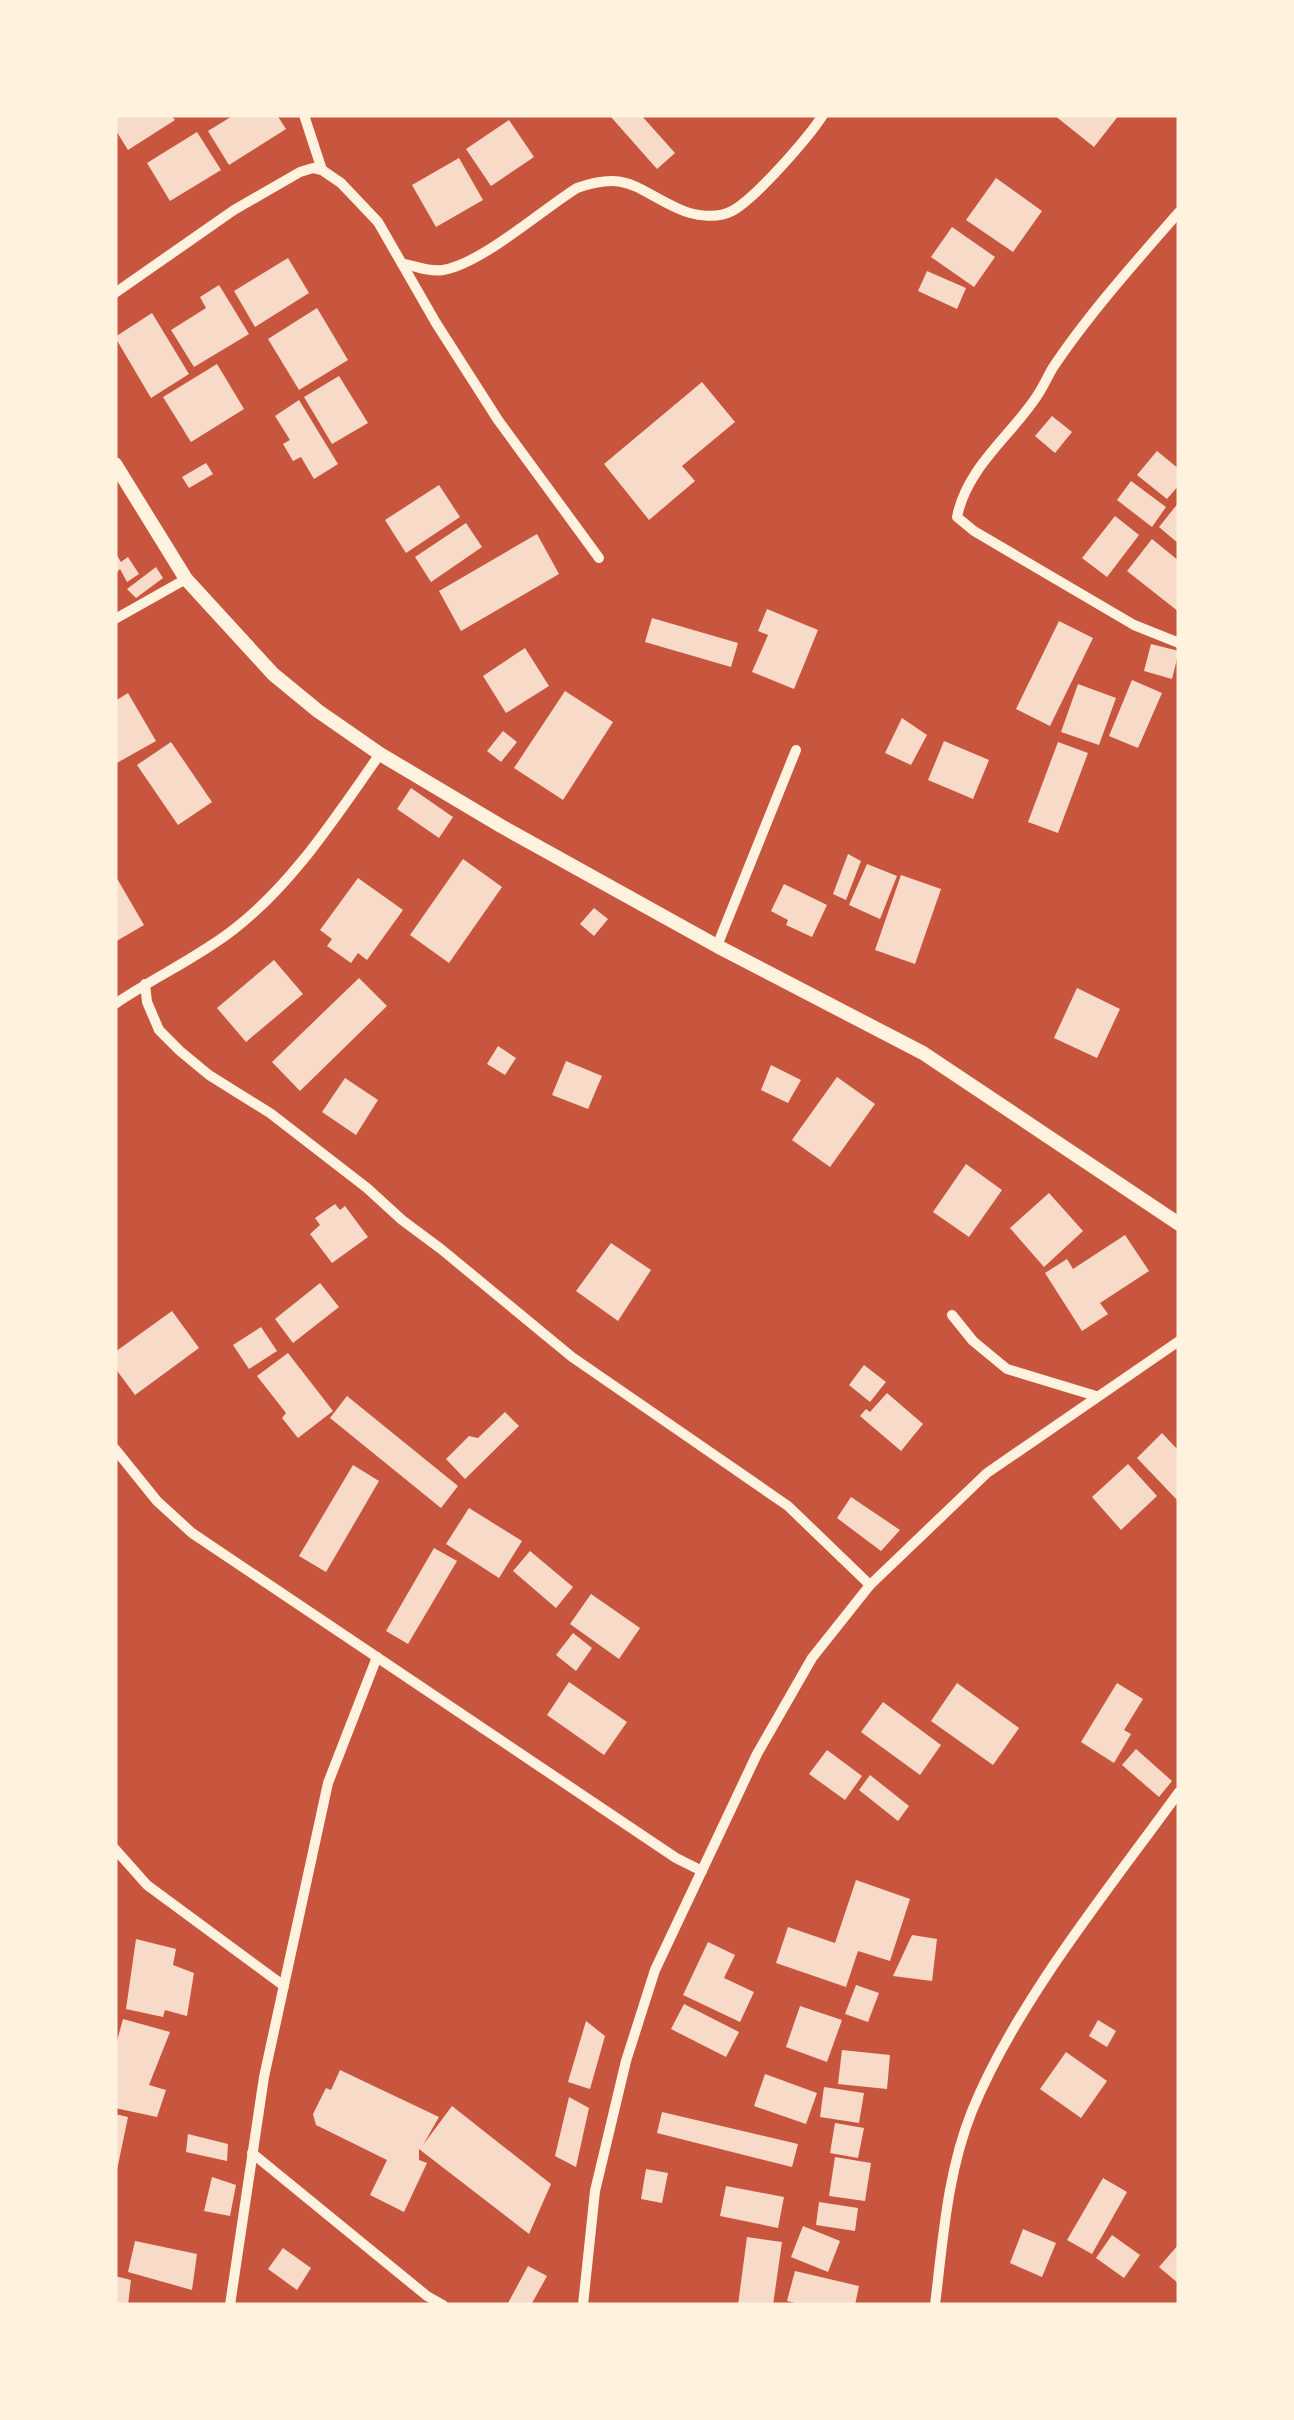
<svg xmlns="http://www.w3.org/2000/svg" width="1294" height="2420" font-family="Karla,sans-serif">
<rect width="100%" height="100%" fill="#c8553d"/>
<g fill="#f7dbc8">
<polygon points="115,115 171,115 175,120 128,150 115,129"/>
<polygon points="234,115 277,115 286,129 229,165 208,131"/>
<polygon points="613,115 641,115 675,153 657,169 611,117"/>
<polygon points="1054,115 1119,115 1094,147"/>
<polygon points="509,120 534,157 491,186 466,149"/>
<polygon points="197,132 221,170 170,201 147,163"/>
<polygon points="459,158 483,200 436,227 412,185"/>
<polygon points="996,178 1042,211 1013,252 966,220"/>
<polygon points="952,227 995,257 974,287 931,257"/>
<polygon points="288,258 309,293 255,327 234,291"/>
<polygon points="927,271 966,288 957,309 918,291"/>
<polygon points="219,285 249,334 194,367 171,330 206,308 200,297"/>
<polygon points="317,308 348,360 299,390 268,339"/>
<polygon points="152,313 189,374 151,398 115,337"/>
<polygon points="217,364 244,409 191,442 163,397"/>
<polygon points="339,376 368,423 332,444 304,397"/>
<polygon points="702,382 735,422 682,466 695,481 649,520 604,464"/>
<polygon points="299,400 338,464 314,479 301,457 293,461 283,444 290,440 275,416"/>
<polygon points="1052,416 1072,432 1055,453 1035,436"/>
<polygon points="1157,451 1179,469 1179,485 1167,499 1137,475"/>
<polygon points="206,463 213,474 189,488 182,477"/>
<polygon points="1131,481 1166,507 1152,527 1117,500"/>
<polygon points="439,485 460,517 406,553 385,520"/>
<polygon points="1179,502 1179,544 1159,527"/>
<polygon points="1115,516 1139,535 1107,577 1082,558"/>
<polygon points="466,523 482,547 431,582 415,557"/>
<polygon points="537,534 559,574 461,631 439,591"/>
<polygon points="1152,539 1179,561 1179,612 1127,571"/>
<polygon points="115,552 121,562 128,557 139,574 127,582 120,569 115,574"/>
<polygon points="156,567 163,578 136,598 127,589"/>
<polygon points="767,609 818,630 794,689 752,672 768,635 758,631"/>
<polygon points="652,618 738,643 731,667 645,642"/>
<polygon points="1059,621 1093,638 1050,726 1016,709"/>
<polygon points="1151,644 1179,651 1172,679 1144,671"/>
<polygon points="525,648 549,686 506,713 483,676"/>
<polygon points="1132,680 1162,693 1138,748 1109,736"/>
<polygon points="1078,684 1116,698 1099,745 1061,732"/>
<polygon points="565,691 613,722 563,800 514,768"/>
<polygon points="128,693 156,741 115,764 115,701"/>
<polygon points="902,718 927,735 911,765 885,753"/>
<polygon points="503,731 517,742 501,762 487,751"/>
<polygon points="944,741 989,760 973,799 928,780"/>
<polygon points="171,742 212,802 178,825 137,765"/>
<polygon points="1058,742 1088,753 1058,833 1028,822"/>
<polygon points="411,788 453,817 439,838 397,809"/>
<polygon points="848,854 861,861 846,900 833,894"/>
<polygon points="463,859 502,887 449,963 410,935"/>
<polygon points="867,864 897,876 880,919 849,905"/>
<polygon points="115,875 144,925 115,942"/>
<polygon points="901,875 941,889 915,964 875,950"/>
<polygon points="358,878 403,910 367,960 358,953 351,963 327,946 332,939 320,930"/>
<polygon points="784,884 827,905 812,937 786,925 788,920 771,911"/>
<polygon points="594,908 608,919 594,936 580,924"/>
<polygon points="274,960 303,994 246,1042 217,1008"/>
<polygon points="359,978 387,1006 300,1091 272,1062"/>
<polygon points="1077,988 1120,1009 1097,1058 1054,1038"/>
<polygon points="498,1046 516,1058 505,1075 487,1064"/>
<polygon points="566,1061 602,1076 588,1109 552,1095"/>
<polygon points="771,1065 801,1080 788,1103 761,1090"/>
<polygon points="837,1077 875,1104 830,1167 792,1140"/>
<polygon points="345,1078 378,1100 356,1135 322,1112"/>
<polygon points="966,1164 1002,1190 969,1237 933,1212"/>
<polygon points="1049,1193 1083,1231 1044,1267 1010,1228"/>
<polygon points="335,1204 340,1210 345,1206 368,1237 332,1263 310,1234 320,1225 315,1218"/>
<polygon points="1125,1235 1149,1271 1100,1303 1108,1314 1082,1331 1045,1273 1067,1259 1073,1269"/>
<polygon points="611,1243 651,1270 618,1321 576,1291"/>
<polygon points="320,1283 339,1307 293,1343 275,1319"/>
<polygon points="172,1311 199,1348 135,1395 115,1368 115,1352"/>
<polygon points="261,1327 277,1351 249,1369 233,1345"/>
<polygon points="288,1353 333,1411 298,1438 282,1418 286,1413 257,1376"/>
<polygon points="864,1365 886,1382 870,1402 849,1385"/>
<polygon points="887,1393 923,1424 901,1451 860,1416 866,1409 870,1412"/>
<polygon points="347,1396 458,1486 441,1508 330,1418"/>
<polygon points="505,1412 519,1426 465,1479 446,1459 469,1436 478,1438"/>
<polygon points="1162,1433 1179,1451 1179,1502 1137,1458"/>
<polygon points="1128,1464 1157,1496 1121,1530 1092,1497"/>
<polygon points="353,1465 379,1481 326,1572 299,1556"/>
<polygon points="851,1497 900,1530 881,1551 837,1518"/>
<polygon points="469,1508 522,1541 499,1578 446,1544"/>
<polygon points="434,1548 457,1561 408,1644 386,1631"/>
<polygon points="530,1551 573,1587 556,1608 513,1571"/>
<polygon points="591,1594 640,1628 619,1659 570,1624"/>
<polygon points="573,1633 592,1648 576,1671 556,1655"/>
<polygon points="569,1682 627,1722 604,1755 547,1715"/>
<polygon points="957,1683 1019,1728 993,1765 931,1721"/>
<polygon points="1117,1683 1143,1699 1124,1730 1131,1734 1114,1763 1081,1742"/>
<polygon points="883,1702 941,1745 920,1775 861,1732"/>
<polygon points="1136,1749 1172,1781 1159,1797 1122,1765"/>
<polygon points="827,1750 862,1776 845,1800 809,1774"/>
<polygon points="870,1775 909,1806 898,1821 859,1790"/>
<polygon points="856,1880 910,1899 890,1961 858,1951 846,1987 776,1963 788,1927 835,1943"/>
<polygon points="912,1935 937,1939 932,1981 893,1976"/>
<polygon points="136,1939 176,1949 173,1965 194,1973 187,2016 165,2010 163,2017 126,2009"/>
<polygon points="708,1942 735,1955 724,1978 754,1992 740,2022 683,1995"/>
<polygon points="856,1985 879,1993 868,2022 845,2014"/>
<polygon points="684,2004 739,2032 726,2057 671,2029"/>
<polygon points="800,2006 842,2020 827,2062 786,2047"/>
<polygon points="123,2019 170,2032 149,2085 166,2090 157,2117 115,2108 115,2048"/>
<polygon points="1098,2020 1116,2031 1107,2047 1089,2036"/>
<polygon points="586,2021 605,2036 590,2089 568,2082"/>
<polygon points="842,2050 890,2055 887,2089 838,2084"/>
<polygon points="1066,2052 1107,2081 1081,2118 1040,2089"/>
<polygon points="340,2070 439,2117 423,2145 452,2106 551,2184 529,2234 419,2149 419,2160 427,2163 404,2212 370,2195 387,2160 316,2125 313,2114 326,2088 331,2090"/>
<polygon points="765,2074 817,2093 806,2124 754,2106"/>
<polygon points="824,2087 864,2093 859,2123 820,2117"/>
<polygon points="569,2097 589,2108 576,2167 555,2156"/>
<polygon points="662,2112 798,2144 792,2167 657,2133"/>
<polygon points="115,2114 128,2117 117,2170 115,2170"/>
<polygon points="835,2123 864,2128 858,2158 830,2153"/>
<polygon points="188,2134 228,2144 227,2161 186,2152"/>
<polygon points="835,2157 871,2163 865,2201 829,2196"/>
<polygon points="646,2169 668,2173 662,2203 641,2199"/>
<polygon points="212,2177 236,2185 230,2216 204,2211"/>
<polygon points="1103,2178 1127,2192 1092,2254 1067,2240"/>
<polygon points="726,2186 784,2197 778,2228 720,2216"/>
<polygon points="819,2202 858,2208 855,2231 816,2225"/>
<polygon points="803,2226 840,2241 828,2272 791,2257"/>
<polygon points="1023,2229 1056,2243 1042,2277 1010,2263"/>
<polygon points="1112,2235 1140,2255 1124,2278 1096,2258"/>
<polygon points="747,2237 782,2242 773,2305 738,2305"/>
<polygon points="135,2241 197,2254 192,2290 128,2272"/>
<polygon points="1179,2244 1179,2284 1159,2267"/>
<polygon points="283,2248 311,2268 297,2290 268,2269"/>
<polygon points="528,2266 547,2276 531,2305 507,2305"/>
<polygon points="795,2271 859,2286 855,2305 804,2305 787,2301"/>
<polygon points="115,2276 131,2280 128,2305 115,2305"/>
</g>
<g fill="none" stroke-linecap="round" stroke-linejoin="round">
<g stroke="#fff3e0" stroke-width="10">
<polyline points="304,115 322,170"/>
<path d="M1179,212C1137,260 1087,316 1052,369C1047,378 1043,387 1037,396C1010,437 967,467 957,517L974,531L1134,625L1179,643"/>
<path d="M405,264C417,267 430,272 443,270C481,264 543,209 577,188C628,170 636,190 679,209C694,216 717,219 732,211C755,199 808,138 823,115"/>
<polyline points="115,293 234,210 300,172 313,168 322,170 341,183 378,222 436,323 498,420 599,558"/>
<polyline points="115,619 186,579"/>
<polyline points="717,946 796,750"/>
<polyline points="145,984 147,1002 159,1030 180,1051 209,1075 270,1113 367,1188 402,1220 441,1249 572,1357 788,1506 870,1585"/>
<path d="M115,1004C153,978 197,958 233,930C294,883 336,816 380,754"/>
<polyline points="952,1315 973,1341 1007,1369 1096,1396"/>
<polyline points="115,1449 157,1501 192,1533 676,1858 702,1871"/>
<polyline points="115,1849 147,1885 284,1986"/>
<polyline points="252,2153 427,2296 443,2305"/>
<polyline points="230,2305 264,2077 328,1783 377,1657"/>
<polyline points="583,2305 595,2191 626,2061 655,1970 757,1754 812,1658 870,1585 987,1473 1179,1341"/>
<path d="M935,2305C943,2240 947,2173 972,2111C1017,2001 1109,1889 1179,1792"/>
</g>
<polyline stroke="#fff3e0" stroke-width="14" points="115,464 186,579 273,674 318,711 380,754 501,826 717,946 923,1053 1179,1224"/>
</g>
<rect width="1294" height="2420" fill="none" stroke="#fff3e0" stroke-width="235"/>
</svg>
